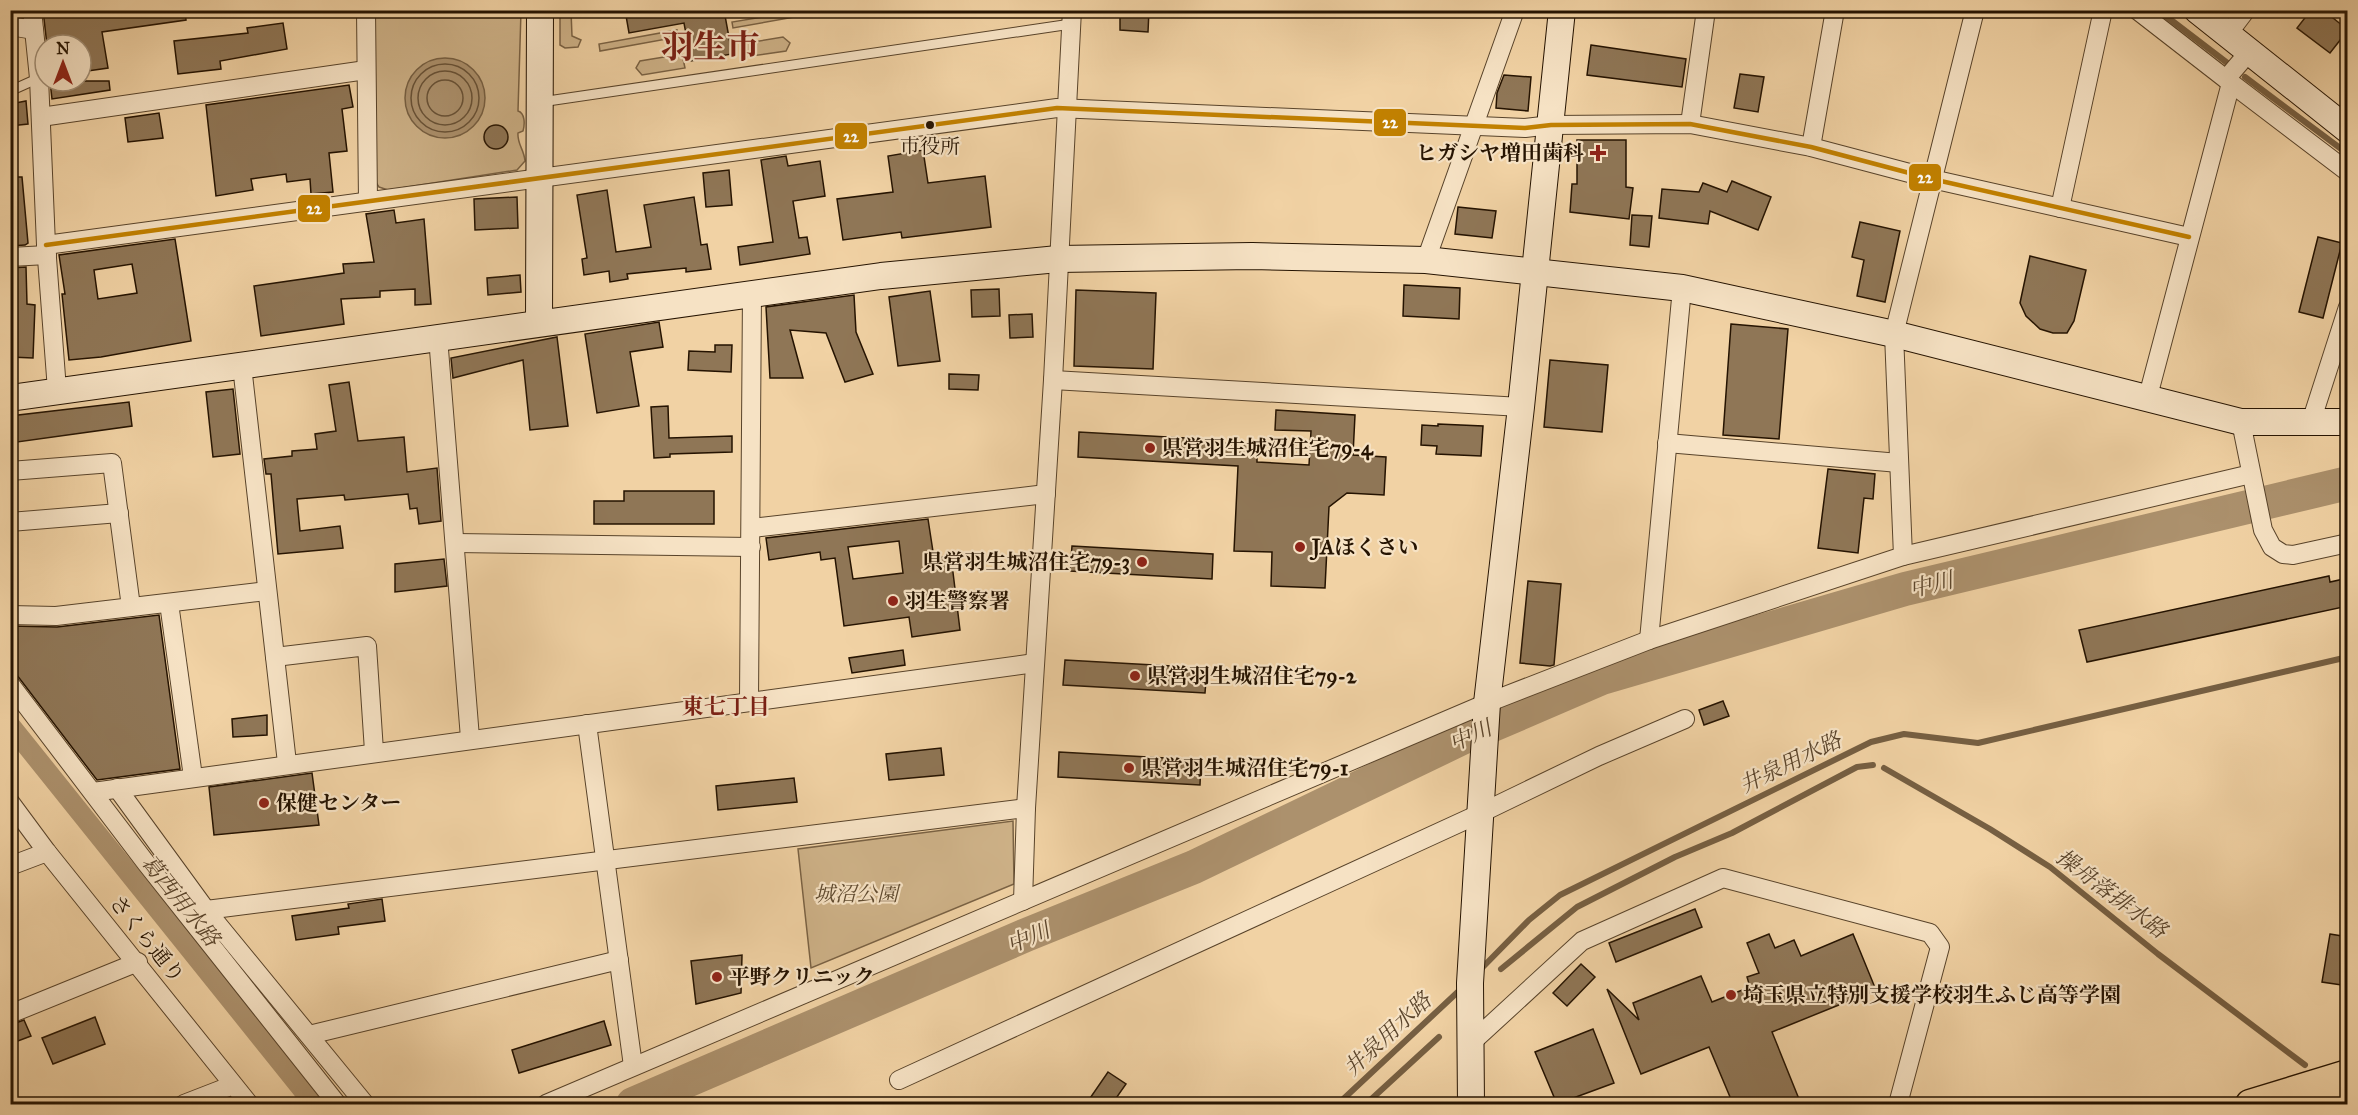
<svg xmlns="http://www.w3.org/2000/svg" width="2358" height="1115" font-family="'IM FELL Great Primer','Noto Serif JP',serif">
<rect width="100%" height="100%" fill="#f1d2a4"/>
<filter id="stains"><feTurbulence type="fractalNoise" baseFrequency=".00333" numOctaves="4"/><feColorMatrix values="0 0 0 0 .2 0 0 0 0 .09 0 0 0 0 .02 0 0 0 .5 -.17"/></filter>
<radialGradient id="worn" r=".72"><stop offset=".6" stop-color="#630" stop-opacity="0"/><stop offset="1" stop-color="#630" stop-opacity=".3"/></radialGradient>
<g fill="#ceb288" stroke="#7a6244" stroke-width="1.5">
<path d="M371,11H521L518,111C525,113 525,124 523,131L518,133C517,144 524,149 525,161L517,170L388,190L379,187L373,178Z"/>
<polygon points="560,11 571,11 572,36 581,40 578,47 565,48 560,45"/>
<polygon points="798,11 805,11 806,15 733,28 732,22"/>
<polygon points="677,30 678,37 600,51 599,44"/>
<polygon points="783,37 790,43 786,51 744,57 741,44"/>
<polygon points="682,54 685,68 642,75 636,68 640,61"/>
<polygon points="1013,821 1014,884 811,968 798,849"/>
</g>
<circle fill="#ac916d" stroke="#765f42" stroke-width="1.5" cx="445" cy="98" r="40"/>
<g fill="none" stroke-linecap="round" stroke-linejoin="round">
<g stroke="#685237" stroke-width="1.5">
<circle cx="445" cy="98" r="34"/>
<circle cx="445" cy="98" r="27"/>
<circle cx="445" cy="98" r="18"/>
</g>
<g stroke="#765f42" stroke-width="6">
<polyline points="2158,10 2230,65"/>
<polyline points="2245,77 2348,154"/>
<polyline points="1884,768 1990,829 2050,867 2158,954 2305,1065"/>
<polyline points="1501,969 1577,907 1675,857 1732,833 1857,767 1873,765"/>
<polyline points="1478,972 1529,920 1560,895 1871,742 1904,734 1978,743 2348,657"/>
<polyline points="1338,1104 1462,988"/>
<polyline points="1366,1104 1439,1037"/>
</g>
<polyline stroke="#ac916d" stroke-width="20" points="10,725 314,1104"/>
<polyline stroke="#ac916d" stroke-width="34" points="633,1104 1026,935 1194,867 1460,739 1602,678 1905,589 2348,483"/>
</g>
<g fill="#8f7656" stroke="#251301" stroke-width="1.5" fill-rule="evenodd">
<polygon points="43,10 185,10 186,20 102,32 108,68 81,72 81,45 47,45"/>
<polygon points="625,10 724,10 732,54 691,61 684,23 629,33"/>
<polygon points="1120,10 1149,10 1148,32 1120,30"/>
<polygon points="2311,10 2323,10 2348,30 2330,53 2297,28"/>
<polygon points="283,23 287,49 220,61 221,69 178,74 174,41 248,33 247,28"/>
<polygon points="1591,45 1686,59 1682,87 1587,75"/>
<polygon points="1740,74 1764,77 1758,112 1734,108"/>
<polygon points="1504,75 1531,77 1528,111 1496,108 1497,93"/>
<polygon points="50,81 109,81 110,90 52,99"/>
<polygon points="349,85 353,107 342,109 347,151 329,153 333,192 311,194 310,179 287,182 286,174 251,179 253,190 216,196 206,105"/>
<polygon points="26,101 28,124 10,126 10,104"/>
<polygon points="159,113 163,138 128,142 125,118"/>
<circle cx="496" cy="137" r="12"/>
<polygon points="1577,140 1626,140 1626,187 1633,188 1629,219 1570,212 1572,184 1577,184"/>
<polygon points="923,150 928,183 985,176 991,227 902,238 901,232 843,240 837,199 893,192 888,156"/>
<polygon points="786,156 788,166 820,161 825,196 793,201 799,238 807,237 810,254 740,265 738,247 773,242 761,160"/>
<polygon points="729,170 732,205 706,207 703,173"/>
<polygon points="10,177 22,177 28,243 25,245 10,246"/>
<polygon points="1732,181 1771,197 1758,230 1710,211 1708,224 1659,218 1662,189 1699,192 1703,183 1727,192"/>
<polygon points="607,190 616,252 651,247 644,205 694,197 701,245 707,244 711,269 686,272 686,268 627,274 628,279 610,282 609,271 584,275 582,259 587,258 577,195"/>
<polygon points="517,197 518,228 475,230 474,199"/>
<polygon points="1458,207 1496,211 1492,238 1455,234"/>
<polygon points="394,210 396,223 424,219 431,304 415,305 415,289 380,291 380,297 341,299 344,324 261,336 254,286 344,273 343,264 374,262 366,214"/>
<polygon points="1632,215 1652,216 1649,247 1630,245"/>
<polygon points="1860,222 1900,231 1885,302 1857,296 1864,260 1852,257"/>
<polygon points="2318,237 2342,243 2323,318 2299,312"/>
<path d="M175,239L191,341L101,357L69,360L62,294H65L59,255ZM132,264L137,293L98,299L94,270Z"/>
<polygon points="2030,256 2086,270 2074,321 2067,333 2053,333 2040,329 2026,316 2020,303"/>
<polygon points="26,267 27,304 35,305 33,358 10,357 10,268"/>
<polygon points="520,275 521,292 488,295 487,278"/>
<polygon points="1404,285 1460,288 1459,319 1403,316"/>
<polygon points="999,289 1000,316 972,317 971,290"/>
<polygon points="1076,290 1156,293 1153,369 1074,366"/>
<polygon points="930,291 940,361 898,366 889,297"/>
<polygon points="854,295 856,332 873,374 845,382 826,333 790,330 803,378 770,378 766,307"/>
<polygon points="1032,314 1033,337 1010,338 1009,315"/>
<polygon points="659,322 663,347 630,352 639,406 597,413 585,334"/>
<polygon points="1731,324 1788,329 1779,439 1723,435"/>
<polygon points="557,337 568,426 530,430 523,360 453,378 451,358"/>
<polygon points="715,345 732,345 731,372 688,370 689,351 715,352"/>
<polygon points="1550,360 1608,365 1602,432 1544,427"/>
<polygon points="949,374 979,375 978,390 949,389"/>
<polygon points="349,382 358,441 404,437 407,472 437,468 441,521 419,524 417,508 410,509 408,494 345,500 344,495 297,499 300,531 340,526 343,548 278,554 271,474 266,474 264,459 292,456 292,451 317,449 315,434 336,431 329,385"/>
<polygon points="233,389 240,454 213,457 206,392"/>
<polygon points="129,402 132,426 10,443 10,416"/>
<polygon points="668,406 669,438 732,436 732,452 670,454 670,457 654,458 651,407"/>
<polygon points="1276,410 1355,415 1353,455 1386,457 1384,495 1347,493 1329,507 1325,588 1271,586 1272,552 1234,551 1238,466 1078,457 1079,432 1221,440 1221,443 1257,445 1257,462 1309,465 1311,431 1275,430"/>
<polygon points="1438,424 1483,426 1481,456 1436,454 1437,446 1421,445 1422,425 1438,426"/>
<polygon points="1828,469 1875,474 1873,499 1864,498 1858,553 1818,548"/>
<polygon points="624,491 714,491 714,524 594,524 594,501 624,501"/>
<path d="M928,519L934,558L951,556L960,630L912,637L909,617L844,626L835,558L821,560L820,552L769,560L766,538ZM899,541L903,573L853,579L848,547Z"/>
<polygon points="1072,546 1213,554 1212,579 1070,571"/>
<polygon points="444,559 447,586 395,592 395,564"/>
<polygon points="2329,576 2330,582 2348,578 2348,606 2087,662 2079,630"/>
<polygon points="1528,581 1561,584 1554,665 1550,666 1520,663"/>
<polygon points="159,615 180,769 97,780 10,666 10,626 57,627"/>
<polygon points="903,650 905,665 852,673 849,658"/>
<polygon points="1065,660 1207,668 1205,693 1063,685"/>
<polygon points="1723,701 1729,716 1704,725 1699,710"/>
<polygon points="267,715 267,735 233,737 232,719"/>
<polygon points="941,748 944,775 889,780 886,754"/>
<polygon points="1059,752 1201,760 1200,785 1058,777"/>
<polygon points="312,773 319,825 214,835 209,787"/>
<polygon points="794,778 797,802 718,810 716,786"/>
<polygon points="382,899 385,921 338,927 339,934 296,940 292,916 349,908 348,904"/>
<polygon points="1695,909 1702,927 1616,962 1609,943"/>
<polygon points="1769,934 1775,948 1794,940 1801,956 1853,934 1876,990 1772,1032 1801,1104 1733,1104 1709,1047 1641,1074 1607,989 1639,1020 1633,1003 1701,976 1712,1002 1750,987 1747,977 1759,973 1747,943"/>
<polygon points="2330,934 2348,937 2348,986 2322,982"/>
<polygon points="742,955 741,993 696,1004 691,961"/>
<polygon points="1581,964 1595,977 1567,1006 1553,993"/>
<polygon points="95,1017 105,1044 53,1064 42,1038"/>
<polygon points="24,1020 31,1036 10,1044 10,1025"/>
<polygon points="604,1021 611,1045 519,1073 512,1050"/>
<polygon points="1593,1029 1614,1083 1557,1104 1535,1052"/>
<polygon points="1108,1072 1126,1084 1112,1104 1086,1104"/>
</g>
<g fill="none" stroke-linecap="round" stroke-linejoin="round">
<defs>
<g id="lane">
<polyline points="10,91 39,78"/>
<polyline points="541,102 1071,24"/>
</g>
<g id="street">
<polyline points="32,10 39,78 46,245 57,390"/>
<polyline points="366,10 368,202"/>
<polyline points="2137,10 2231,83 2147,400"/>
<polyline points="10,26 34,30"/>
<polyline points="2227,35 2246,10"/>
<polyline points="2226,79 2249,52"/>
<polyline points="2231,83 2348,172"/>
<polyline points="41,117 366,70"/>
<polyline points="1690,124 1706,10"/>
<polyline points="1811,147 1835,10"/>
<polyline points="2060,208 2103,10"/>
<polyline points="46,245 1057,108 1525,128 1551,125 1690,124 1811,147 1932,179 2189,237"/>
<polyline points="10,257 47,255"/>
<polyline points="1426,260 1515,10"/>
<polyline points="438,337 470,738"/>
<polyline points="242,366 287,763"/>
<polyline points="1053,380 1521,407"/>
<polyline points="2241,422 2263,530 2272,547 2283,554 2293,555 2348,543"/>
<polyline points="2311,422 2348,307"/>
<polyline points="1667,443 1899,463"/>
<polyline points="10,471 112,463 131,607"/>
<polyline points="10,522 119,513"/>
<polyline points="752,528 1046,494"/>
<polyline points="456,543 751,547"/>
<polyline points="1903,556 2251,474"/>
<polyline points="169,603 193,777"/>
<polyline points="10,615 56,616 267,591"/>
<polyline points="1649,640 1682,288"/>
<polyline points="275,657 367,646 374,751"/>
<polyline points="10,684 146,863 337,1104"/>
<polyline points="749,700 752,292"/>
<polyline points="587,724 633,1066"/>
<polyline points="117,788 206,910 365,1104"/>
<polyline points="93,792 1035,663"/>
<polyline points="10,802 47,852 249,1104"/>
<polyline points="10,866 47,852"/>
<polyline points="1023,901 1026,808 1053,380 1072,10"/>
<polyline points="206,910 1026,808"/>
<polyline points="10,1014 138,962"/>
<polyline points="309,1035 619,960"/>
<polyline points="1470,1044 1582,941 1723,878 1930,933 1940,947 1898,1104"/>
<polyline points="899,1080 1481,813 1599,756 1685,719"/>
<polyline points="184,1104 233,1085"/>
<polyline points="546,1104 1487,703 1649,640 1903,556 1894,334 1975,10"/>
</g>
<g id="secondary">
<polyline points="2197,10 2348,130"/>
<polyline points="539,322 540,10"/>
<polyline points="10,398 881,276 1058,259 1252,256 1426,260 1682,288 1894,334 2241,422 2348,422"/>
<polyline points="1471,1104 1470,983 1487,703 1521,407 1562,10"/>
</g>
<g id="primary">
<polyline points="2250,1104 2348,1074"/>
<polyline points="2332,1104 2348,1100"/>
</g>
</defs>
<use href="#lane" stroke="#58432a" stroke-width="11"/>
<use href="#street" stroke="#58432a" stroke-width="20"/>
<use href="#secondary" stroke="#251301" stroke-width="28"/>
<use href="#primary" stroke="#251301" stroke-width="31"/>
<use href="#lane" stroke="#f6e2c4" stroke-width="9"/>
<use href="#street" stroke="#f6e2c4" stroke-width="18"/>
<use href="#secondary" stroke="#f6e2c4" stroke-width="26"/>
<use href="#primary" stroke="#f1d2a4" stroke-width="28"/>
<defs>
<polyline id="bus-1" points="46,245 1057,108 1525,128 1551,125 1690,124 1811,147 1932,179 2189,237"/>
</defs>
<use href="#bus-1" stroke="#f6e2c4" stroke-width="9"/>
<use href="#bus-1" stroke="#c28100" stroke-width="4.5"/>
</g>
<circle fill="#251301" stroke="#f6e2c4" stroke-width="2" cx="930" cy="125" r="5"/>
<g fill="#8f2418" stroke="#f6e2c4" stroke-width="2">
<path d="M1595 144h6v6h6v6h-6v6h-6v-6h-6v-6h6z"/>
<circle cx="1150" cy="448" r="6"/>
<circle cx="1300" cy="547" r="6"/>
<circle cx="1142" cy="562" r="6"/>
<circle cx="893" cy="601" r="6"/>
<circle cx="1135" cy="676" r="6"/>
<circle cx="1129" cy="768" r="6"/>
<circle cx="264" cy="803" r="6"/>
<circle cx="717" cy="977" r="6"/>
<circle cx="1731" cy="995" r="6"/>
</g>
<g text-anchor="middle" stroke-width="4.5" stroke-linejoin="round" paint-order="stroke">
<g font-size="20" fill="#251301" stroke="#f6e2c4">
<text x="930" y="153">市役所</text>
</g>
<g font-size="21" font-weight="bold" fill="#251301" stroke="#f6e2c4" text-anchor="start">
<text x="1584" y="160" text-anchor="end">ヒガシヤ増田歯科</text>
<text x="1162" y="455">県営羽生城沼住宅79-4</text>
<text x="1312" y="554">JAほくさい</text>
<text x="1130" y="569" text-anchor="end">県営羽生城沼住宅79-3</text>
<text x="905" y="608">羽生警察署</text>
<text x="1147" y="683">県営羽生城沼住宅79-2</text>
<text x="1141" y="775">県営羽生城沼住宅79-1</text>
<text x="276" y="810">保健センター</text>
<text x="729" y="984">平野クリニック</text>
<text x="1743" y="1002">埼玉県立特別支援学校羽生ふじ高等学園</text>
</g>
<g font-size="21" font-style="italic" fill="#604b30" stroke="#f6e2c4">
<text x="856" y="901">城沼公園</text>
</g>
<g font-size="21" fill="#251301" stroke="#f6e2c4">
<text transform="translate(147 939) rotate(51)" y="7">さくら通り</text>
</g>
<g font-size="22" font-style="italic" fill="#5b452c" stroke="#f6e2c4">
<text transform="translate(1931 584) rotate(-14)" y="8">中川</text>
<text transform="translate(1470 735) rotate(-24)" y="8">中川</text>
<text transform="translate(1790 762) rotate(-26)" y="8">井泉用水路</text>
<text transform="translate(2112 893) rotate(37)" y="8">操舟落排水路</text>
<text transform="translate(181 900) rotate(51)" y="8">葛西用水路</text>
<text transform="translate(1028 937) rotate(-23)" y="8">中川</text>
<text transform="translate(1387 1034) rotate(-43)" y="8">井泉用水路</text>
</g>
<g font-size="22" font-weight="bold" fill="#7a1f14" stroke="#f6e2c4">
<text x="726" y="714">東七丁目</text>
</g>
<g font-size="33" font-weight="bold" fill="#7a1f14" stroke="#f6e2c4">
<text x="710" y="58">羽生市</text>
</g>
</g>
<g stroke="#f6e2c4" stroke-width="2">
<rect x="1373" y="108" width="34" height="29" rx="6" fill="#c28100"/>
<rect x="834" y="122" width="34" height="28" rx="6" fill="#c28100"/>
<rect x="1908" y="163" width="34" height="29" rx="6" fill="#c28100"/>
<rect x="297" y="194" width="34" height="29" rx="6" fill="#c28100"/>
</g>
<g font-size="16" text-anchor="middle" font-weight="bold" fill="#fff">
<text x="1390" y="128">22</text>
<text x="851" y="142">22</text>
<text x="1925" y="183">22</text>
<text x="314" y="214">22</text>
</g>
<rect width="2358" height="1115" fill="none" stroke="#f1d2a4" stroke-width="36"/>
<rect x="12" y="12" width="2334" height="1091" fill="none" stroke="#251301" stroke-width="3"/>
<rect x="18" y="18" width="2322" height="1079" fill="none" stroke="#251301" stroke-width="1.5"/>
<g transform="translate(63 63)"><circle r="28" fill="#f6e2c4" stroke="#a28f76" stroke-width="1.5"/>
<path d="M0-4.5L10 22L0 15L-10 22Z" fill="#8f2418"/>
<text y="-9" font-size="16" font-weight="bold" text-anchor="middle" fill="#251301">N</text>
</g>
<rect width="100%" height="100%" filter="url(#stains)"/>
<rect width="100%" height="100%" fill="url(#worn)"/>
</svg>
